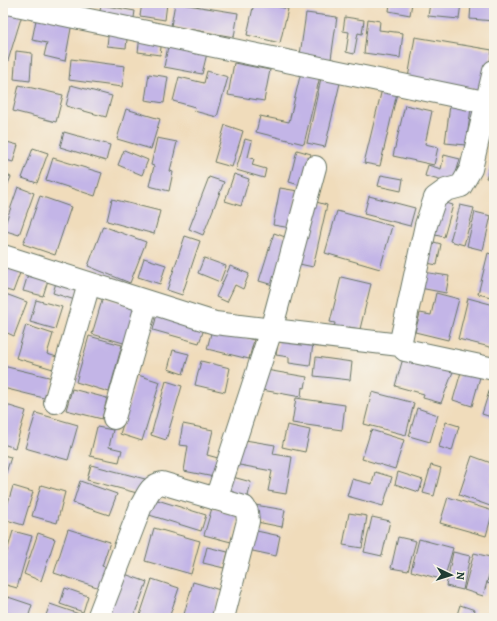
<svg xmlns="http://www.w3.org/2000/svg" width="497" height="621" font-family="Alegreya,serif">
<rect width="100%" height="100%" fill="#f7f3e8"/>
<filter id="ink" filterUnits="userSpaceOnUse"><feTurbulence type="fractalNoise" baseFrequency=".025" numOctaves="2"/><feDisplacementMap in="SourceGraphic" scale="8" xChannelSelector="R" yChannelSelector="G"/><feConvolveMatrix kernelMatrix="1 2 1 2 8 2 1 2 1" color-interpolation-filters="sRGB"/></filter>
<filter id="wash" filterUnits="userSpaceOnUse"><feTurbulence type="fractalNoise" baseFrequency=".012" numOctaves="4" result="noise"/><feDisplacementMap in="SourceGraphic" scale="16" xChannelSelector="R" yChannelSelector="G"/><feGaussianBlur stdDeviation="0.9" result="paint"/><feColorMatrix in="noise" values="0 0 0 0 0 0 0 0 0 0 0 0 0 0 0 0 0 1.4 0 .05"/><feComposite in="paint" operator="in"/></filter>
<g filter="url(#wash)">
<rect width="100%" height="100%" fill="#f0dcbb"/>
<g id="blocks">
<g fill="#c3b5e7">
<polygon points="142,3 167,3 165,20 140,16"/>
<polygon points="175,3 238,13 234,37 171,26"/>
<polygon points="254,3 263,3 288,9 280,43 247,35"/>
<polygon points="390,3 412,3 410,15 389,11"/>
<polygon points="430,3 461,3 459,19 428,16"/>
<polygon points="471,3 494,3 494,21 470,19"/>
<polygon points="101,5 135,11 133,24 99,18"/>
<polygon points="3,9 22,15 7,64 3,63"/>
<polygon points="306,13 337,17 331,59 300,55"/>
<polygon points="37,15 72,23 65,61 44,56 47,43 32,40"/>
<polygon points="345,17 364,20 362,34 358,33 354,54 346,52 349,32 343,31"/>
<polygon points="368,19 380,21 379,30 403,33 400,58 364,53"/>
<polygon points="109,28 128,31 126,48 107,46"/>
<polygon points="140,36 162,39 160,55 138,52"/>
<polygon points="415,37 492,50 486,91 408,78"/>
<polygon points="169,41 208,49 202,74 164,67"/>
<polygon points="16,51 32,53 30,81 14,79"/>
<polygon points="71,59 125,66 122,87 69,80"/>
<polygon points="234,63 270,70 264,101 228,95"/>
<polygon points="207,71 228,77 217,117 194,111 195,107 173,101 179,77 204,83"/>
<polygon points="301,72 320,76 304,144 256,132 260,116 289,122"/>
<polygon points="149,74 168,77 164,103 145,100"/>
<polygon points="321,78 340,83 325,147 307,143"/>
<polygon points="19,85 63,95 56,122 13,111"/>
<polygon points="71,85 112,96 106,117 66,106"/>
<polygon points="382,89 397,93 380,166 364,163"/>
<polygon points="405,105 432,111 425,144 438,147 434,165 393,156"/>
<polygon points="450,105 471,108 466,145 445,143"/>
<polygon points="126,109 160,119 151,149 117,139"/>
<polygon points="225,125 243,131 232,167 214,162"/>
<polygon points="64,132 110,145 106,161 60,147"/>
<polygon points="157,138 177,142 170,171 173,172 169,191 149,186 154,166 151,165"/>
<polygon points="245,139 252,141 248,157 254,159 252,165 266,169 264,178 236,170"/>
<polygon points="3,141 18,145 13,162 3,159"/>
<polygon points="33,148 48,153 37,183 22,178"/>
<polygon points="124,150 148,160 142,175 118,165"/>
<polygon points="297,150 311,154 303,186 289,182"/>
<polygon points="494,154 494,180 486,178"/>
<polygon points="444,155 460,159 453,184 425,176 428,165 441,169"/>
<polygon points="53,158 102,173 95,196 46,180"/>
<polygon points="3,173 11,177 3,195"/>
<polygon points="234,174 249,179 241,206 225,201"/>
<polygon points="381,175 403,179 401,191 378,186"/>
<polygon points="209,177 224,182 203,235 189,229"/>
<polygon points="18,187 34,193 19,235 3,230"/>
<polygon points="280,188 298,191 291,228 273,225"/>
<polygon points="40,196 71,207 55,255 23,244"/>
<polygon points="369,196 415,208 410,226 364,214"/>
<polygon points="112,199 160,211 154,234 107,221"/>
<polygon points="309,200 327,205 313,267 295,263"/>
<polygon points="439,201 453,205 444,237 431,234"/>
<polygon points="460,205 474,208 464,245 450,241"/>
<polygon points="337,211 392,226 380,269 325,253"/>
<polygon points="475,212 491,216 483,250 467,246"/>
<polygon points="103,226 146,242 130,283 88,266"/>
<polygon points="274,233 288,238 273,285 259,281"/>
<polygon points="185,236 200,241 182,295 167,290"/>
<polygon points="427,240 441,244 437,265 422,262"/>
<polygon points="488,253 494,255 494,286 491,297 478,294"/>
<polygon points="144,258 166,265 160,284 138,277"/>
<polygon points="204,258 226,266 220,282 198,273"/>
<polygon points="230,266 249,274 243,289 235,285 227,302 216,297"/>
<polygon points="3,267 20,273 13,292 3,289"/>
<polygon points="29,271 49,277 43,296 23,291"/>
<polygon points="423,272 449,276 446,293 420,288"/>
<polygon points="341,277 371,284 360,329 349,327 348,332 334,328 335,323 330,322"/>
<polygon points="57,279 79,286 75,300 53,293"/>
<polygon points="3,293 27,302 14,336 3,331"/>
<polygon points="436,293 459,299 448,340 415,332 420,313 431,315"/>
<polygon points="103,297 138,307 127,344 92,334"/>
<polygon points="468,298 494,305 494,348 458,339"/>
<polygon points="36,300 62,307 55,329 30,322"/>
<polygon points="158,310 204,329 199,343 153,330"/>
<polygon points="26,325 53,334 47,354 57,357 53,369 16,358"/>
<polygon points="212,329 254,340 249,359 207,349"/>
<polygon points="89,336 122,345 109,392 76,382"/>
<polygon points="279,338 313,344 310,366 289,363 289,357 276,355"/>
<polygon points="173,350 189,354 183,374 168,369"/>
<polygon points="404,355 454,369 441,403 423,398 424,394 395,386"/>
<polygon points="316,357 352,362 350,380 314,376"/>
<polygon points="201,361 230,368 225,392 195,385"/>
<polygon points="3,366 53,378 48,399 3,388"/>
<polygon points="266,370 307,377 305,388 302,387 301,397 262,390"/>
<polygon points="461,372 480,377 472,406 453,400"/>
<polygon points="138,375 160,382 142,441 120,434"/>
<polygon points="166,381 182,386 166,440 151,435"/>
<polygon points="492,382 494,383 494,418 482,414"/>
<polygon points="72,389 107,398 102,419 66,410"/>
<polygon points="372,392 414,403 406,435 364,424"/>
<polygon points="296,398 345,405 342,430 292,423"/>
<polygon points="3,404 26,411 15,448 3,444"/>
<polygon points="417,408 438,415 430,442 409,436"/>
<polygon points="36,413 78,425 68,460 25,448"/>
<polygon points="446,422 459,426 452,451 439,447"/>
<polygon points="183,424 213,430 207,455 218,458 214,477 184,471 188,446 179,445"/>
<polygon points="287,425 310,430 305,452 282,447"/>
<polygon points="97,427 113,430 109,447 122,450 119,462 90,456"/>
<polygon points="371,430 404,440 395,469 362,459"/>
<polygon points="239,439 275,445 273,454 292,457 286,494 268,491 272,471 234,464"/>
<polygon points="3,455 11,457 6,473 3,472"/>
<polygon points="472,456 494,464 494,472 491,481 494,482 493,507 459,495"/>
<polygon points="91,465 145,479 141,494 87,480"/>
<polygon points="431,465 441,468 434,496 423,493"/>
<polygon points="375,472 392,477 383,506 347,496 352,479 372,484"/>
<polygon points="398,472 423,480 419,492 395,484"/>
<polygon points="229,476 251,482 247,501 224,494"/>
<polygon points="80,481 117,494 109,515 73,503"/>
<polygon points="41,485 65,492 57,523 32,516"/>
<polygon points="13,486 33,492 23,525 3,519"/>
<polygon points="448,497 493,511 486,536 440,523"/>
<polygon points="151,498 206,515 201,531 146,514"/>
<polygon points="255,505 285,510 282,527 252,521"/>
<polygon points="212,508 238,516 231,542 204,535"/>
<polygon points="349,513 367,516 362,548 343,545"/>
<polygon points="372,517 390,521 382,556 364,552"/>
<polygon points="154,528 200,541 191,574 145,561"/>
<polygon points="68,529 110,542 102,566 109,568 103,589 54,573"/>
<polygon points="252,530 280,536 276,556 248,550"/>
<polygon points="13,531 32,536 17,588 3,584 3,565"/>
<polygon points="38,533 55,539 41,581 24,574"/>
<polygon points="398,537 416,541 408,571 391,568"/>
<polygon points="419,539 453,548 444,580 411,571"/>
<polygon points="207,547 228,552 224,568 203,563"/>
<polygon points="453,552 470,556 463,590 446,586"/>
<polygon points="474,553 494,558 483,596 464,590"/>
<polygon points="494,563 494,585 487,583"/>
<polygon points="122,573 147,582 133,618 105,618"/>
<polygon points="152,579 179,588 169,618 148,618 140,615"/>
<polygon points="193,582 220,590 212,618 183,618"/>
<polygon points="65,588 88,596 83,612 60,604"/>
<polygon points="8,597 32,605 28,618 3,618 3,612"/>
<polygon points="50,604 88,617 88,618 45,618"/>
<polygon points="460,605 475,610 472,618 456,618"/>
</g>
</g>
</g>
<g filter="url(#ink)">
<use href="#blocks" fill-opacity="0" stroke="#687563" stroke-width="1"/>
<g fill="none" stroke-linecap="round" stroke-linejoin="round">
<defs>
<g id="minor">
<polyline points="7,3 494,104"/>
<polyline points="3,256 215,323 400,345 405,350 494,369"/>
<polyline points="400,345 426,225 435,198 446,190 461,186 471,169 494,71"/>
<polyline points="55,402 89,284"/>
<polyline points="114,418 147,302"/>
<polyline points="216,499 271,330 315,167"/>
<path d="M98,618L141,506C147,496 150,485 162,483L244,507L247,512L248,521L223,618"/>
</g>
</defs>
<use href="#minor" stroke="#687563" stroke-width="24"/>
<use href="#minor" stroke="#fff" stroke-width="22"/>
</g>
</g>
<rect width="497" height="621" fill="none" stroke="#f7f3e8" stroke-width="16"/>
<g transform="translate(451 575) rotate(94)" stroke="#f7f3e8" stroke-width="3" paint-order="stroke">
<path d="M0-3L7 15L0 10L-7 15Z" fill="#1f3d34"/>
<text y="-6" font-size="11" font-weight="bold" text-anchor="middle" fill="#1f3d34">N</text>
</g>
</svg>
